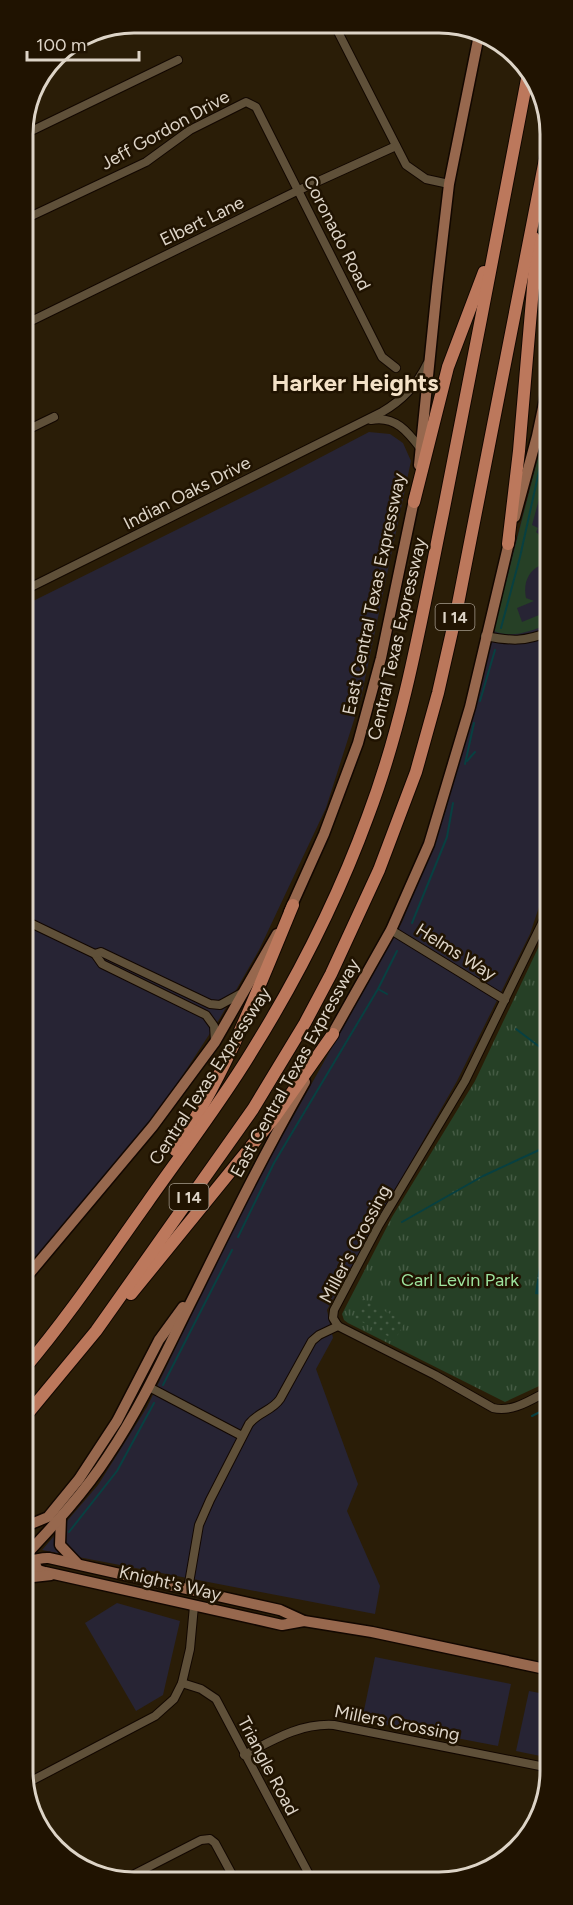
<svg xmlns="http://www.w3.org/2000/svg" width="573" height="1905" font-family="Figtree,sans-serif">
<defs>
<pattern id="park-tufts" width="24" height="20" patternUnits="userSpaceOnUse" patternTransform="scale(1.5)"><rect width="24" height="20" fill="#264026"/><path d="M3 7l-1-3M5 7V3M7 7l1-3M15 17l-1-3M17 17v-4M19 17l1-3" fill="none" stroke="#455b44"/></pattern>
<pattern id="garden-dots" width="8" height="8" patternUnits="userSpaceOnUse" patternTransform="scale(1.5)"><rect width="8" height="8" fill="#264026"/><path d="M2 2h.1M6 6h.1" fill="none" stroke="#455b44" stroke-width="1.8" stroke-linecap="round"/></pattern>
<pattern id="water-ripples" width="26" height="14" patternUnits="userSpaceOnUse" patternTransform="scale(1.5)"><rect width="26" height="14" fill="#084041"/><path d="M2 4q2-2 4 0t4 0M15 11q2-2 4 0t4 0" fill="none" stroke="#2c5b5b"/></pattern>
</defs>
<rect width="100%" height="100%" fill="#2a1d07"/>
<g fill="#272434">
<polygon points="369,432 390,434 403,443 411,461 361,698 326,808 259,950 220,1018 156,1116 24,1271 23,606 285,476"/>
<polygon points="549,449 549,877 530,934 457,1081 327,1310 333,1338 316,1369 358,1484 347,1511 380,1586 375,1614 42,1550 98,1485 147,1407 250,1194 402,922 445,813 540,450"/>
<polygon points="117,1603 180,1621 163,1695 136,1711 85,1623"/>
<polygon points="375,1657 511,1684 498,1746 362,1720"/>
<polygon points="529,1691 550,1695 550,1758 516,1751"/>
</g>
<path fill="#264026" d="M549,449V462L532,525L538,528L536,532L545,540L549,539V548L540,551L547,568H544L541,565C528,571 523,583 526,598L534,601L517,608L522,622L549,611V624C530,631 513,639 494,631L495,625L540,450Z"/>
<polygon fill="url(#park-tufts)" points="549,925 550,1381 505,1402 348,1323 344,1320 342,1314 392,1217 475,1081"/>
<polygon fill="url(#garden-dots)" points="363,1299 405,1322 395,1340 353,1317"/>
<polygon fill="url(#water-ripples)" points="539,1266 550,1268 550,1283 542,1282 541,1284 550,1287 550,1292 543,1295 535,1294"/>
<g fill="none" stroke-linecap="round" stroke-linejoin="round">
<g stroke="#084041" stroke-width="2">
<polyline points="501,628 520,557 543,453"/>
<polyline points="480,701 495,650"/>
<polyline points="467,761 475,752"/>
<polyline points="465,764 474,723"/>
<polyline points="412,923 447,837 453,803"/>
<polyline points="378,989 387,994"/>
<polyline points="516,1029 549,1054"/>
<polyline points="363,1218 369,1218"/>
<polyline points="402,1222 483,1176 550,1145"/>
<polyline points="238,1237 274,1163 378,989 397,951"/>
<polyline points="163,1385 232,1250"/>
<polyline points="532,1416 550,1407"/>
<polyline points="69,1532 117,1471 154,1403"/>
</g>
<defs>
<g id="minor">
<polyline points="334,24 406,165 426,179 449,184"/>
<polyline points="23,135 178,60"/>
<polyline points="23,220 146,162 190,130 246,102 256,107 382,357 396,368"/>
<polyline points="23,325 299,190 396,146"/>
<path d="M371,420C395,415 408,432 421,449"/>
<polyline points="23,432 54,417"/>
<polyline points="537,436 549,441"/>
<polyline points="23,466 25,471"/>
<path d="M23,591L382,412C403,400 417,385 427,364"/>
<path d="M485,636C511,641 524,642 549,632"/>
<path d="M549,909L465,1081L379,1225L334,1310L333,1318L338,1326L435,1375L493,1408C513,1413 532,1399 550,1390"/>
<polyline points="24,920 95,954 102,964 206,1015 214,1026 215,1041"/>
<polyline points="391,930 505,1000"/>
<polyline points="95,954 101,952 210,1004 220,1005 240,994"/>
<polyline points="149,1387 242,1436"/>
<path d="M188,1589L199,1525L210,1500L249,1424C258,1412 272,1411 280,1399L312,1341L319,1335L338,1326"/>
<polyline points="182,1683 201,1689 216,1699 312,1880"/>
<path d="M244,1755C273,1740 300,1723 334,1725L550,1768"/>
<polyline points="25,1788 33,1780 155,1716 174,1699 182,1683 190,1649 194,1606"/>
<polyline points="123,1880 201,1840 210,1839 215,1843 235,1880"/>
</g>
<g id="major">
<polyline points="419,465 437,287 449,184 479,35"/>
<polyline points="515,517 537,436 549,379"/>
<polyline points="289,912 324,834 358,743 381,658 415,495"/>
<polyline points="329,1040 391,930 429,844 470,707 510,538"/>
<polyline points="24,1280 153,1126 215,1042 277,934"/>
<polyline points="61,1518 60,1545 77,1563"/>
<polyline points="24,1522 31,1524 48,1517 79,1479 117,1421 159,1340 183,1307"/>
<path d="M24,1557C54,1525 84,1493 108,1456C143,1404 168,1347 196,1292C231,1221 266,1150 305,1082"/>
<path d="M24,1560C34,1562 40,1557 49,1558L280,1610L304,1621L372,1632L550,1670"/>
<polyline points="34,1562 38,1570 45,1572 282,1625 304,1621"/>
<polyline points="24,1578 51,1575"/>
</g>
<g id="highway">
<polyline points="414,502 448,367 484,272"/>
<polyline points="508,544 519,451 536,253 534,238"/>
<path d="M175,1150C226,1075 258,989 293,905"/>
<polyline points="131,1294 274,1118 333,1034"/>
<path d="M24,1369C69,1316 107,1259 147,1203C182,1153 220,1104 252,1051C298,977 338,898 368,816C405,718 422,615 443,513C472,367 500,220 528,74"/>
<polyline points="24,1418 96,1331 253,1109 305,1023 331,974 379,870 416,772 438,693 456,614 548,144"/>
</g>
</defs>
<use href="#minor" stroke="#120700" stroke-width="10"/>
<use href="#major" stroke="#120700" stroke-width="13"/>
<use href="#highway" stroke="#120700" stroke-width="14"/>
<use href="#minor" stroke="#5f5039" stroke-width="8"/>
<use href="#major" stroke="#97684e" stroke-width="10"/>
<use href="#highway" stroke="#bc785c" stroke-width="12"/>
</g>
<g text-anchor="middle" stroke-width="5" stroke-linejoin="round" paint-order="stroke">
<g fill="#201301" stroke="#a49a8c" stroke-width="1.5">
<rect x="435.5" y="604" width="39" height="26" rx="4.5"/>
<rect x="169.5" y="1184" width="39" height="26" rx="4.5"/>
</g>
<g font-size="16" font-weight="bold" fill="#ddd4c7">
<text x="455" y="623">I 14</text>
<text x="189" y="1203">I 14</text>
</g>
<g font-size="18" fill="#ddd4c7" stroke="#201301">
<text transform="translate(165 130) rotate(-29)" y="6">Jeff Gordon Drive</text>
<text transform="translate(202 221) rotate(-26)" y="6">Elbert Lane</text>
<text transform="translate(337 233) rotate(63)" y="6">Coronado Road</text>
<text transform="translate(187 493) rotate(-27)" y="6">Indian Oaks Drive</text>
<text transform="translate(374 594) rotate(-78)" y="6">East Central Texas Expressway</text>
<text transform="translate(397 639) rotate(-77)" y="6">Central Texas Expressway</text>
<text transform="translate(456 952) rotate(32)" y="6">Helms Way</text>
<text transform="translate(295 1068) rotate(-61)" y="6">East Central Texas Expressway</text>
<text transform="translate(210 1076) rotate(-57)" y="6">Central Texas Expressway</text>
<text transform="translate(355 1244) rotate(-62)" y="6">Miller's Crossing</text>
<text transform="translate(170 1583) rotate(13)" y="6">Knight's Way</text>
<text transform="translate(397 1723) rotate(11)" y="6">Millers Crossing</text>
<text transform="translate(268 1766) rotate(62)" y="6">Triangle Road</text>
</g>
<g font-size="18" fill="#9de39d" stroke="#201301">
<text x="460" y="1286">Carl Levin Park</text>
</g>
<g font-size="24" font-weight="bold" fill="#f3e1c7" stroke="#201301">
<text x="355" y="391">Harker Heights</text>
</g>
</g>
<path d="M0 0H573V1905H0ZM134 33H439A101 101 0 0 1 540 134V1771A101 101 0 0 1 439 1872H134A101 101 0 0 1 33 1771V134A101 101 0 0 1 134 33Z" fill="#201301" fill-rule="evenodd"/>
<path fill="none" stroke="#ddd4c7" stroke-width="3" d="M134 33H439A101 101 0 0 1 540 134V1771A101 101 0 0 1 439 1872H134A101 101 0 0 1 33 1771V134A101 101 0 0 1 134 33Z"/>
<path d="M27 51v9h112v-9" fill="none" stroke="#ddd4c7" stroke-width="3"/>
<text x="36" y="51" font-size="18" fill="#ddd4c7" stroke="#201301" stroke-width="4.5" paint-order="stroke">100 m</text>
</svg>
